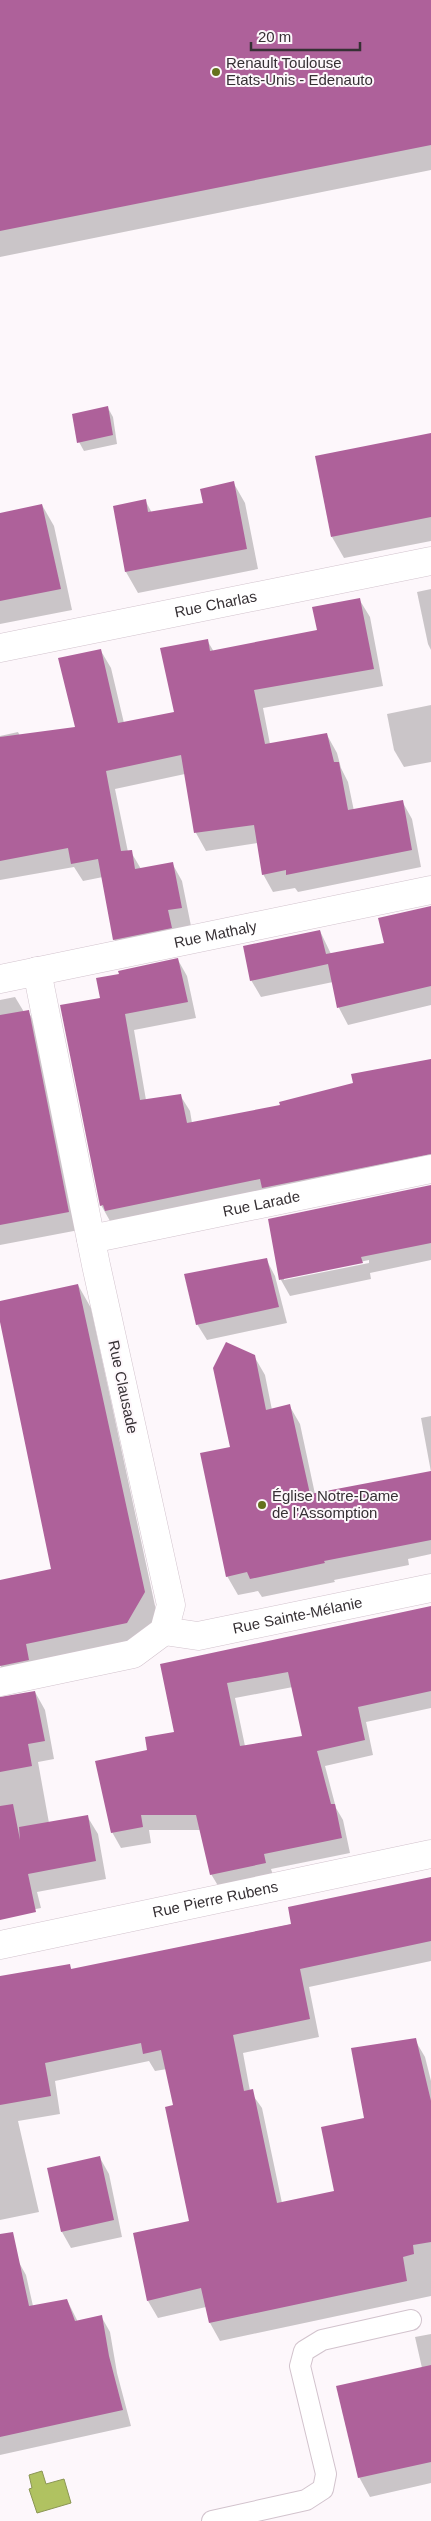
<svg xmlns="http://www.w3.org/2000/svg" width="431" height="2521" font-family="Helvetica,sans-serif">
<rect width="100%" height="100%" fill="#fdf7fb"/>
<polygon fill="#b0c261" stroke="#8b9654" points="42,2471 46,2484 64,2479 71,2503 37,2513 29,2489 32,2488 29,2475"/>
<g fill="#0003" fill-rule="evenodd">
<polygon points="0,0 431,0 431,170 0,257"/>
<polygon points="108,408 113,417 117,444 84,451 79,442"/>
<polygon points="431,434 431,541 344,558 332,537"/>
<polygon points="233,482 245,503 258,569 138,593 126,572 114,507 145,500 152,513 204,504"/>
<polygon points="42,505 54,526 72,610 0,624 0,514"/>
<polygon points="431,589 431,650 428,644 417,592"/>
<polygon points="359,599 370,617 383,686 263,708 270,744 327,735 337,753 341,768 348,782 354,811 402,801 412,819 421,867 298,892 295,888 273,892 263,874 258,843 206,851 196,833 185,774 115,789 128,852 131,852 141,869 172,863 182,881 191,926 178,928 181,945 124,957 114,939 103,877 83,881 74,867 0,880 0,736 18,732 20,736 76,728 101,651 111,668 124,723 176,713 207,640 214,652 318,631"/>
<polygon points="431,705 431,762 404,767 394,750 387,714"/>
<polygon points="431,908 431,1005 348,1025 339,1008 333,982 261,997 251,980 320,931 331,954 385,944"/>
<polygon points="178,960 187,976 196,1018 134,1030 146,1100 180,1095 190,1111 192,1123 281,1106 431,1061 431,1171 110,1221 101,1205 102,999 120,975"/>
<polygon points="15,997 24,1012 28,1011 38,1029 79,1230 0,1245 0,1000"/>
<path d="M431,1186V1260L370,1273L371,1279L290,1296L281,1280L269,1220ZM369,1260V1263L284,1280V1278Z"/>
<polygon points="266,1259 275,1276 287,1323 207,1340 197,1324"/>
<polygon points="78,1285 91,1308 157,1615 140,1645 10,1689 1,1696 0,1581 52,1570 0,1315 0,1303"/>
<polygon points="254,1356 265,1375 272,1410 289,1405 300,1424 315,1494 431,1472 421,1418 431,1416 431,1554 408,1559 409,1565 334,1580 335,1582 262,1597 258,1591 238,1595 227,1576 231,1448"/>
<path d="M431,1607V1708L366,1722L373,1755L325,1766L336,1808L343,1820L350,1853L271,1869L274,1878L220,1889L211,1874L201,1830H149L151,1843L121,1848L112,1832L149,1751L176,1733L162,1665ZM293,1687L304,1737L245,1746L235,1698Z"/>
<polygon points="35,1692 45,1710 54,1759 38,1762 49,1823 87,1816 98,1834 106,1879 37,1892 41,1908 0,1916 0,1698"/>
<polygon points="431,1879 431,1961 309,1987 319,2037 243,2053 250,2091 262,2108 282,2203 336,2192 366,2119 415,2040 425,2057 431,2081 431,2296 220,2341 210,2323 206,2307 158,2318 148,2301 190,2222 174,2106 167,2069 155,2071 149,2061 55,2081 60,2114 18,2121 39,2212 0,2220 0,2004 69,1965 72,1970 292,1924"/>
<polygon points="100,2158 109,2174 122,2237 71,2248 62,2232"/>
<polygon points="17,2259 26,2275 33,2306 67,2300 78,2322 101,2316 110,2332 117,2373 131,2426 0,2455 0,2263"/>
<polygon points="431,2334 431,2483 370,2497 359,2477 422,2368 415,2337"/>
</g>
<g fill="#ae619a" fill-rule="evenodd">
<polygon points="0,0 431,0 431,145 0,231"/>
<polygon points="108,406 113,435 77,443 72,414"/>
<polygon points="431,433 431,517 331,537 315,456"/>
<polygon points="234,481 247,549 125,572 113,506 146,499 148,512 203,503 200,489"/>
<polygon points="42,504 61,589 0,601 0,513"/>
<polygon points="360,598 374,669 254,690 265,744 327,733 334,762 339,762 348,810 403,800 412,850 286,875 286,870 262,875 254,825 194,833 181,755 106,771 121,851 132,850 135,869 173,862 182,908 168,910 172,928 113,940 98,859 71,864 68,848 0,861 0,737 75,727 58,658 101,649 118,723 174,712 160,648 208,639 210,651 317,630 312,607"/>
<polygon points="431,906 431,986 337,1008 328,964 250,981 243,946 320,930 326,954 384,943 378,918"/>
<polygon points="178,958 188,1002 125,1014 140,1100 181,1094 187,1123 280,1105 279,1102 353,1083 351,1074 431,1059 431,1154 262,1188 260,1179 105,1211 103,1205 100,1206 60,1005 100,998 96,978 119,974 118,971"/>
<polygon points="29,1010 69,1212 0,1225 0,1015"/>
<polygon points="431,1185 431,1243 361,1257 363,1263 279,1280 268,1219"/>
<polygon points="267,1258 279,1307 196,1325 184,1274"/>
<polygon points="78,1284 145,1592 127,1623 26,1644 29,1660 0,1666 0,1580 51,1569 0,1322 0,1301"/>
<polygon points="226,1342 255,1355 266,1410 290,1404 310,1494 431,1471 431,1540 324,1561 325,1563 250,1579 247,1572 226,1577 200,1453 230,1447 213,1368"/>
<path d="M431,1606V1691L358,1707L365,1740L317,1751L331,1804H335L342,1838L264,1854L266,1863L210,1875L196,1815H141L143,1827L111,1833L95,1761L147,1750L145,1737L174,1732L160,1664ZM288,1672L302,1736L240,1746L227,1683Z"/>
<polygon points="35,1691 45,1741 28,1744 32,1766 0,1772 0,1697"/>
<polygon points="13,1804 20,1840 19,1827 88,1815 96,1861 28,1874 36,1912 0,1920 0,1806"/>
<polygon points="431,1877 431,1941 300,1969 310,2019 233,2035 244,2091 253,2089 277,2203 334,2191 321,2127 364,2118 351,2048 416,2038 431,2101 431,2242 413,2245 414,2254 403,2257 407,2281 209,2323 201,2288 147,2301 133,2233 189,2221 165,2107 173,2105 161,2050 143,2054 141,2043 45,2063 51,2096 0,2105 0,1976 70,1964 71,1969 291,1924 288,1907"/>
<polygon points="100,2156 114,2220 61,2232 47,2168"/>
<polygon points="13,2232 29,2306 67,2299 75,2321 102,2315 109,2356 123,2410 0,2437 0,2234"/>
<polygon points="431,2365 431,2462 358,2478 336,2386"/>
</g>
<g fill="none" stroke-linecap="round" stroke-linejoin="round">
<defs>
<polyline id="lane" points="212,2521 306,2500 323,2489 326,2474 300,2366 304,2351 322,2340 411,2320"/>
<g id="street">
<path id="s1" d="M0,648L431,561"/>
<path id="s2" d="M0,979L431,890"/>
<path id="s3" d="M91,1239L431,1169"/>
<path id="s4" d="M164,1631L198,1636L431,1588"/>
<polyline points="0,1682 133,1654 164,1631 171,1605 96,1265 37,971"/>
<path id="s5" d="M0,1945L431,1854"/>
</g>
</defs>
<use href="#lane" stroke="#d2c3cd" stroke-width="22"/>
<use href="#street" stroke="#d2c3cd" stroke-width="29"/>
<use href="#lane" stroke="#fff" stroke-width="20"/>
<use href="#street" stroke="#fff" stroke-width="28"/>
</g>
<g fill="#65721e" stroke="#fdf7fb" stroke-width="2">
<circle cx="216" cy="72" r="5"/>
<circle cx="262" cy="1505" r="5"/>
</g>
<g text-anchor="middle" stroke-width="4" stroke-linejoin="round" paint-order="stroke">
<g font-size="15" fill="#363034" stroke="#fdf7fb" text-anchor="start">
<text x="226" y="68">Renault Toulouse<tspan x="226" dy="17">Etats-Unis - Edenauto</tspan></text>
<text x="272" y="1501">Église Notre-Dame<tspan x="272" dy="17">de l'Assomption</tspan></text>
</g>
<g font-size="15" fill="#363034" stroke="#fdf7fb">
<text dy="5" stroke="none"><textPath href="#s1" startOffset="220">Rue Charlas</textPath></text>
<text dy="5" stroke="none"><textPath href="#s2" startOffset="220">Rue Mathaly</textPath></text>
<text dy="5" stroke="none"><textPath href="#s3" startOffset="174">Rue Larade</textPath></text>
<text transform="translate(123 1387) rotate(78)" y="5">Rue Clausade</text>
<text dy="5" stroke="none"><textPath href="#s4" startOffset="136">Rue Sainte-Mélanie</textPath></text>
<text dy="5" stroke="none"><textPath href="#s5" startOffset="220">Rue Pierre Rubens</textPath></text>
</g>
</g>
<path d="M251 42v8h109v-8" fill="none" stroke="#363034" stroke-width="2.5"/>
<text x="258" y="42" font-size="15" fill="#363034" stroke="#fdf7fb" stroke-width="4" paint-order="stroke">20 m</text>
</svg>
